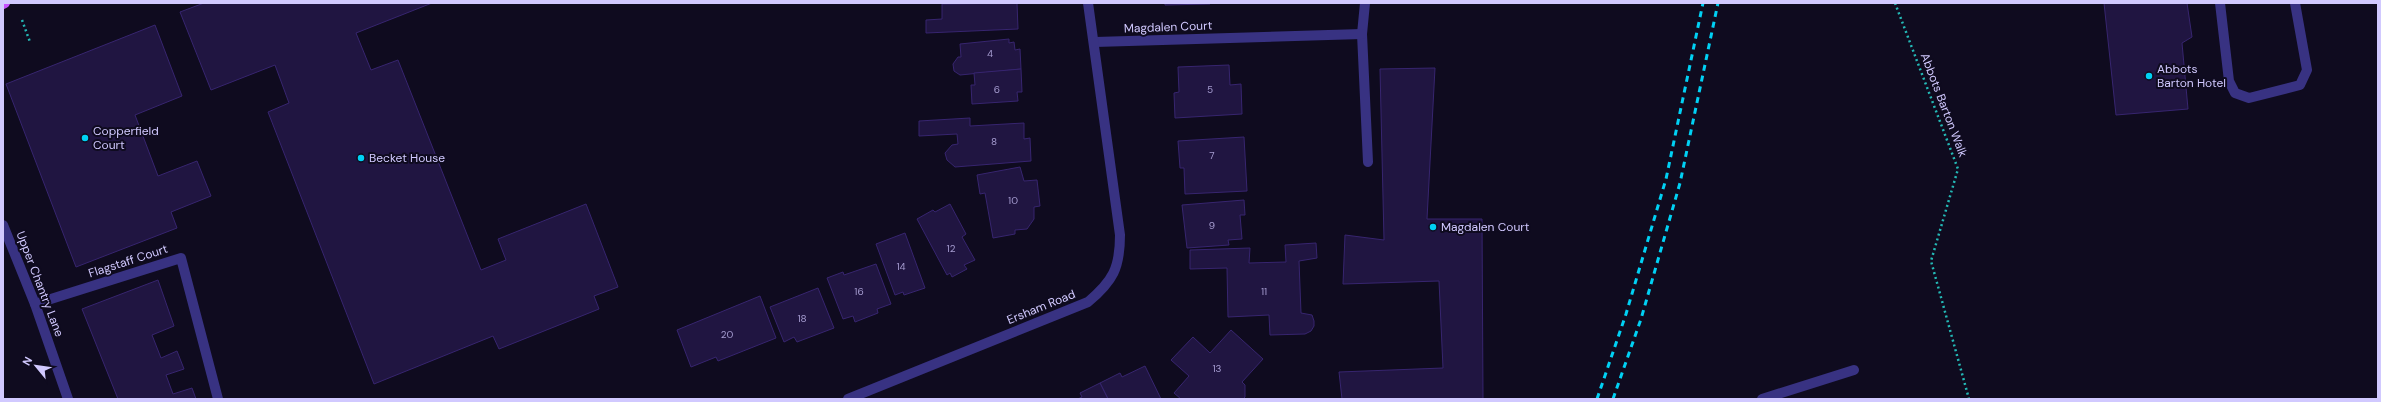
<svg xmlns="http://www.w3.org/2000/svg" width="2381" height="402" font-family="'DM Sans',sans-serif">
<rect width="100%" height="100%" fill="#0f0b1f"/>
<g fill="#201541" stroke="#37256f">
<polygon points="204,3 432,3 356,33 371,70 398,60 481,270 506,260 498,239 586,204 618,287 594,296 599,309 499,349 493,336 374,384 268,112 289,103 275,65 211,90 180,12"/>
<polygon points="1017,3 1018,29 926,33 926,20 942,19 942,4"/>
<polygon points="1165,3 1210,3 1210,4 1165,5"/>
<polygon points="2104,3 2187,3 2192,37 2182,43 2188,109 2116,115"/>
<polygon points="155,25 182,96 135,115 158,176 197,161 211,196 171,212 177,228 76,267 6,84"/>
<polygon points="1009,39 1009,43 1014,42 1015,50 1020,49 1021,69 960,75 954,71 953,64 958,57 961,57 960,44"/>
<polygon points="1229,65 1230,85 1241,84 1242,114 1175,118 1174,93 1179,92 1178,67"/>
<polygon points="1435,68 1427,219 1482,219 1483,399 1342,399 1339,372 1443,368 1439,281 1343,284 1345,235 1384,240 1380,69"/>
<polygon points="1021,69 1022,92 1017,92 1018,101 972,104 971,85 975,85 974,73"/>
<polygon points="970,118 970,126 1024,123 1024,139 1030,138 1031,161 955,167 947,160 945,153 952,145 958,144 957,134 919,136 919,121"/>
<polygon points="1244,137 1247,191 1185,194 1184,168 1180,168 1178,141"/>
<polygon points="1020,167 1024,181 1037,180 1040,206 1034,207 1034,219 1027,229 1015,230 1015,234 993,238 985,193 980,194 977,175"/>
<polygon points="1244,200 1245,215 1240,215 1242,239 1228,240 1229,245 1187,248 1182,205"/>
<polygon points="950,204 966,234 962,237 975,260 964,265 967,269 952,277 950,273 947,275 917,219 933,210 935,212"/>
<polygon points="905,233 925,288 904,295 903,292 895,295 876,244"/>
<polygon points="1316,243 1317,258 1299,261 1301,313 1312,315 1314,321 1314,326 1311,331 1305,334 1270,335 1269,315 1228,317 1227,268 1190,269 1190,250 1250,248 1249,263 1286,262 1285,245"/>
<polygon points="876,264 891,304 877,309 878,313 855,322 853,316 843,319 827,278 843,272 844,275"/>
<polygon points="158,280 174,326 152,335 161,358 177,351 184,369 166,375 173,394 192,388 196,399 118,399 82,309"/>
<polygon points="818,288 834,328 797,342 794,337 784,342 770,307"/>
<polygon points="760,296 776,338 718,361 716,357 691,367 677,330"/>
<polygon points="1231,330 1263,359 1242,382 1245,385 1245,397 1243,399 1181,399 1174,393 1189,376 1171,360 1193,337 1210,353"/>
<polygon points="1145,366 1161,399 1108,399 1100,383 1120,373 1122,377"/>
<polygon points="1100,383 1108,399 1078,399 1082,397 1080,393"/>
</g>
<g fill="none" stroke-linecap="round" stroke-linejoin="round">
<g stroke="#24b8b5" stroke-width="2.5" stroke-dasharray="2 3" stroke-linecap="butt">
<polyline points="1895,3 1958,169 1931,261 1969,399"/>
<polyline points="22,20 30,42"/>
</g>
<g stroke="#383282" stroke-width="10">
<polyline points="1365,3 1362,34 1368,162"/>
<polyline points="2220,3 2229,81 2235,93 2249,98 2300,85 2307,70 2295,3"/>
<polyline points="1095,42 1362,34"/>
<polyline points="3,225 35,304 68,399"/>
<polyline points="35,304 181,258 218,399"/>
<path d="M848,399L1088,302C1113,281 1120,268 1120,235L1088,3"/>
<polyline points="1762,399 1854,370"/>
</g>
<polyline stroke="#c550ff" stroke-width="10" points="3,4 5,3"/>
<g stroke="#00d1f4" stroke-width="3" stroke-dasharray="6 5" stroke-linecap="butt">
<polyline points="1597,399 1626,314 1666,179 1703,3"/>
<polyline points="1613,399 1641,319 1680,183 1718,3"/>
</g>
</g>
<g fill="#00d1f4" stroke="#0f0b1f" stroke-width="1.5">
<circle cx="2149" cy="76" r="4"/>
<circle cx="85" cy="138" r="4"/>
<circle cx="361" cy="158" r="4"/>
<circle cx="1433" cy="227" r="4"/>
</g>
<g text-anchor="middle" stroke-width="4" stroke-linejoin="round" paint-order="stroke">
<g font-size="10" fill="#a59cd0">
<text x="990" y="57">4</text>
<text x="997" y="93">6</text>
<text x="1210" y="93">5</text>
<text x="994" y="145">8</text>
<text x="1212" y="159">7</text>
<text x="1013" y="204">10</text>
<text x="1212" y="229">9</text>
<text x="951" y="252">12</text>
<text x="901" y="270">14</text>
<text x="859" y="295">16</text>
<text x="1264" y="295">11</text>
<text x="802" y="322">18</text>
<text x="727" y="338">20</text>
<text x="1217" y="372">13</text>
</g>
<g font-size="12" fill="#d1c9ff" stroke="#0f0b1f">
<text transform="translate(1168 27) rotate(-2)" y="4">Magdalen Court</text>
<text transform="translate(1944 105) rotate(69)" y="4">Abbots Barton Walk</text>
<text transform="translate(128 261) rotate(-18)" y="4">Flagstaff Court</text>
<text transform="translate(40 284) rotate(69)" y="4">Upper Chantry Lane</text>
<text transform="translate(1041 307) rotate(-22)" y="4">Ersham Road</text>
</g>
<g font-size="12" fill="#d1c9ff" stroke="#0f0b1f" text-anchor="start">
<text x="2157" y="73">Abbots<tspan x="2157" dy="14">Barton Hotel</tspan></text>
<text x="93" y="135">Copperfield<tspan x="93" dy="14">Court</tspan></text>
<text x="369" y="162">Becket House</text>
<text x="1441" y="231">Magdalen Court</text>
</g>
</g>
<rect width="2381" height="402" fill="none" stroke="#d1c9ff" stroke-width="8"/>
<g transform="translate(36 366) rotate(299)" stroke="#0f0b1f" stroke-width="3" paint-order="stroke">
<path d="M0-3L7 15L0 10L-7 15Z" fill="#d1c9ff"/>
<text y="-6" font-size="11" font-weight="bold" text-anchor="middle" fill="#d1c9ff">N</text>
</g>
</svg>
